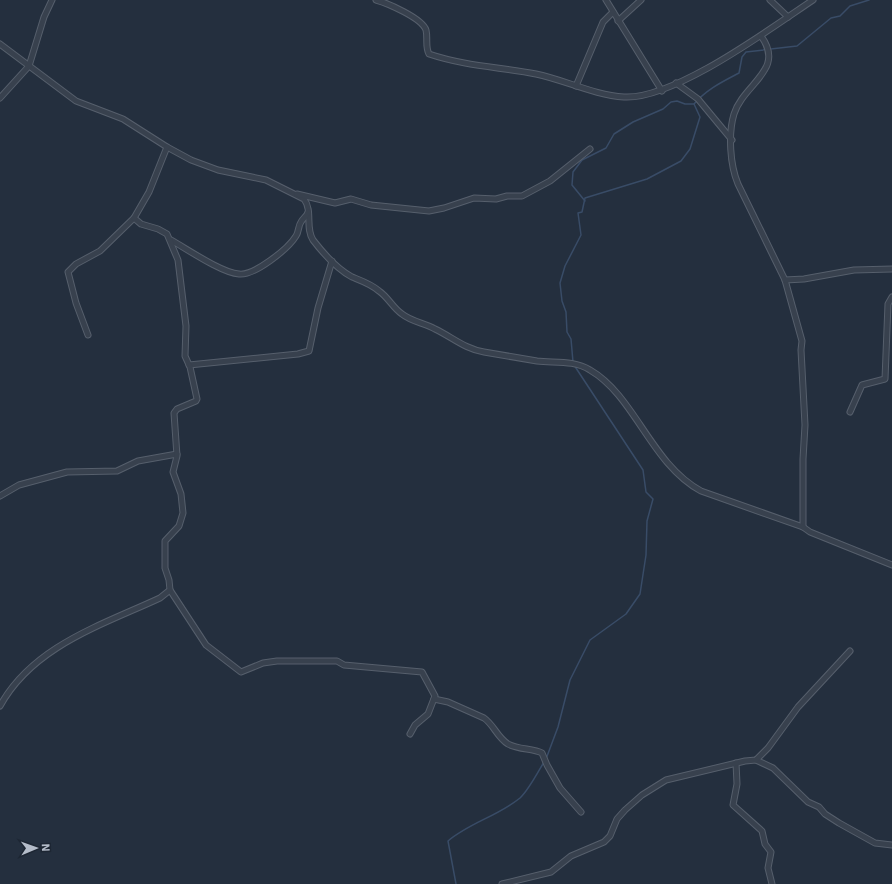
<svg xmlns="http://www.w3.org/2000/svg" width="892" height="884" font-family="'IBM Plex Sans',sans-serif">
<rect width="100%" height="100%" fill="#242f3e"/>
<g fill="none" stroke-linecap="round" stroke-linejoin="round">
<g stroke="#394c67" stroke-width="1.5">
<polyline points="585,201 572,185 573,172 582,160 606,148 614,134 633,122 663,109 671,102 677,101 685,104 694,104"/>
<path d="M573,362L571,339L567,332L566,312L562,301L560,283L565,266L581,235L578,213L582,212L585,198L647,179L681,161L690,149L700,117L694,104C707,89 722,82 739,73L742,57L746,52L797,46L831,18L840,16L850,6L869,0"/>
<polyline points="546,759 558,727 570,680 590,640 626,614 640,594 646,555 647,521 653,499 646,492 643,470 574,365"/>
<path d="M456,884L448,841C469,823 498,816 520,798C528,791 538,772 544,762"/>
</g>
<defs>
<g id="minor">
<path d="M376,0C387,3 422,18 426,30C428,38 425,47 429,54C465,66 499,67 536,74C565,80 594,95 624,97C674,100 771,28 813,0"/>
<polyline points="606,0 662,91"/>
<polyline points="770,0 788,17"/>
<polyline points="618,21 641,0"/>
<path d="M761,36C786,70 744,83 734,114C728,134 730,165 738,184L785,280L802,341L801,350L805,425L803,459V527"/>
<path d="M0,44L76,101L123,119L167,147L191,160L218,170L266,180L304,199C313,211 305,228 313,240C323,253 337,269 352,277C362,281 371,284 379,291C388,297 393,308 402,314C412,322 425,323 435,329C452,337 465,349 484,352C501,355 519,358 537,361C555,363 574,360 590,370C635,396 651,464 701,491L803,527L810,532L892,565"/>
<polyline points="676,83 698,99 732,140"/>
<polyline points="576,86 603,22 613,12"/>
<polyline points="0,98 29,66 44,17 52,0"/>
<polyline points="297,194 335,203 351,199 371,205 429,211 444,208 474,198 496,199 507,196 522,196 550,181 590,149"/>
<path d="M171,240C187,249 222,273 239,274C254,276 288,249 296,236C299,232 298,226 301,222C303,218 307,216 308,212"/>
<polyline points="785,280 804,279 854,270 892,269"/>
<polyline points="88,335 76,303 68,272 76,264 100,251 134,218"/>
<polyline points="189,365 298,354 309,351 318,308 332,261"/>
<polyline points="850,412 862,385 885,379 888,304 892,297"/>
<polyline points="0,496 19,485 67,472 117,471 138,461 177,454"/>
<polyline points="170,590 206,645 241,672 263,663 277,661 337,661 344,665 422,672 435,696 428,714 415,725 410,734"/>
<path d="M434,699L448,702L484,718C494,725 497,737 508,744C519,750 533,748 542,753L547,765L560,788L581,812"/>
<path d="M0,706C33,646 102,625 160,598L170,590L169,580L165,568V541L179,526L183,513L181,494L173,472L177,456L174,413L177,409L196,401L197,399L190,367L185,356L186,326L178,260L167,234L158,229L141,224L134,218L149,192L167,147"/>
<polyline points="756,760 773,768 808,802 819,807 825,814 839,823 875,843 892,845"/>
<polyline points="736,763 737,784 733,805 762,831 765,844 771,852 768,868 772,884"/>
<polyline points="502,884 551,872 571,856 604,842 610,836 617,819 625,810 642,795 666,780 745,761 756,760 768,748 798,707 850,651"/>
</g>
</defs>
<use href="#minor" stroke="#565f6c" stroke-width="7"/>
<use href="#minor" stroke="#38414e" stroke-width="5"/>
</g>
<g transform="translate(36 848) rotate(88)" stroke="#1d2633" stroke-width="3" paint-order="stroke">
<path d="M0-3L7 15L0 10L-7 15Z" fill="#b4bcc9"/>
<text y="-6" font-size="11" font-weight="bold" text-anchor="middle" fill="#b4bcc9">N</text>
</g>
</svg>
